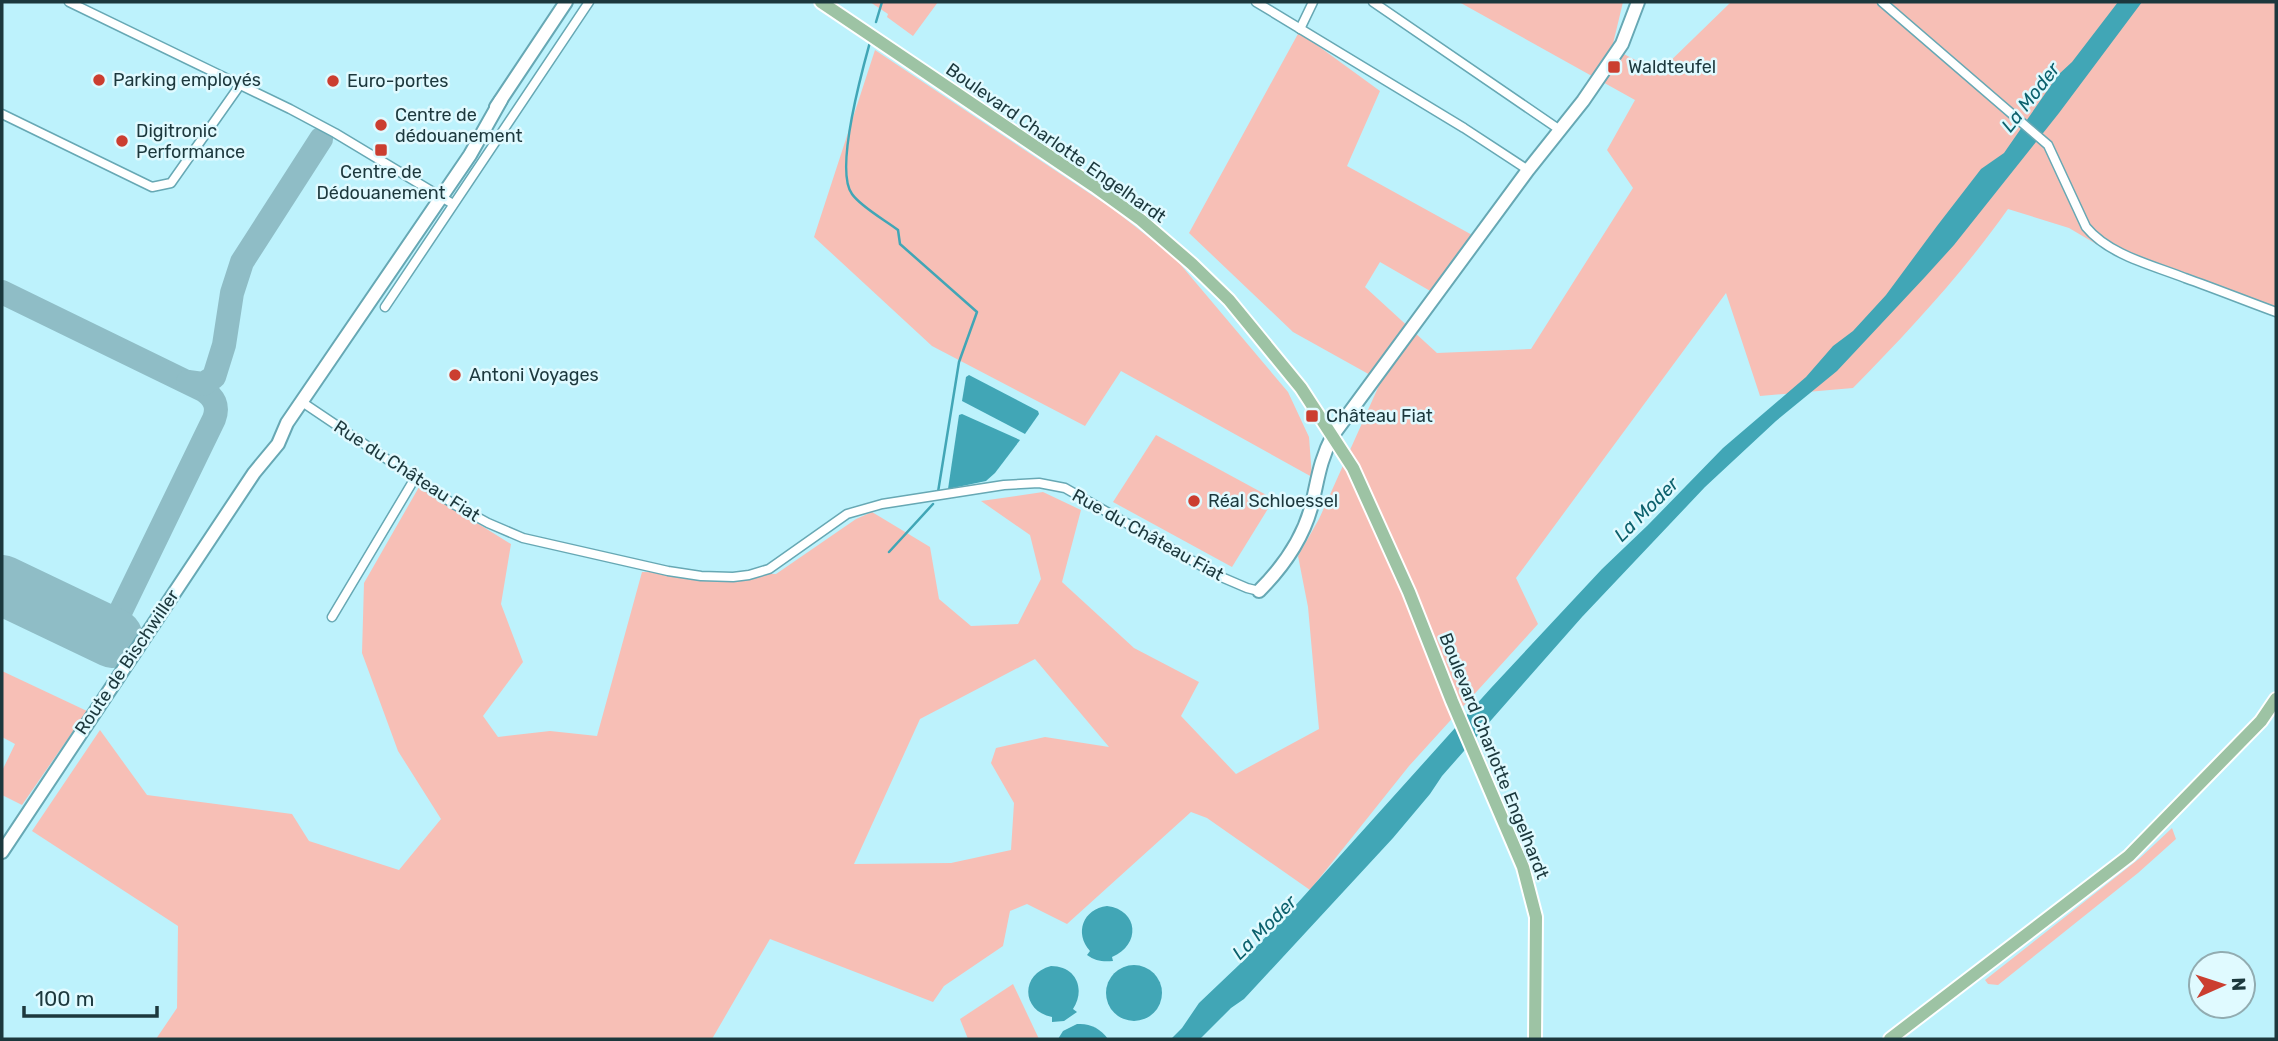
<svg xmlns="http://www.w3.org/2000/svg" width="2278" height="1041" font-family="Rubik,sans-serif">
<rect width="100%" height="100%" fill="#bdf2fc"/>
<g fill="#f7bfb6" fill-rule="evenodd">
<polygon points="870,2 938,2 913,36 887,17 888,14"/>
<path d="M1459,2H1623L1612,48L1659,72L1731,2H2276V317L2108,251L2069,228L2008,209C1962,274 1909,331 1853,388L1760,396L1726,293L1516,578L1538,624L1409,766L1310,890L1207,818L1191,812L1067,924L1027,904L1010,911L1003,946L944,986L933,1002L770,939L712,1039H156L177,1008L178,926L32,831L100,730L147,795L292,814L309,841L399,870L441,819L398,751L362,653L364,583L419,487L511,544L501,604L523,662L483,716L498,737L550,731L597,736L642,572L776,574L856,519L872,512L930,547L939,599L971,626L1018,624L1041,579L1030,535L981,501L1043,492L1081,510L1062,582L1134,648L1199,682L1181,716L1236,774L1319,729L1308,607L1298,556L1319,519L1381,381L1293,332L1189,233L1299,32L1380,91L1347,166L1474,236L1432,292L1380,262L1365,287L1437,353L1531,349L1633,188L1607,150L1635,100ZM1035,659L1109,747L1045,737L996,748L991,763L1014,803L1011,850L951,863L854,864L920,719Z"/>
<polygon points="875,50 1113,209 1175,258 1288,392 1309,437 1312,477 1121,371 1085,426 932,346 814,237"/>
<polygon points="1156,435 1274,499 1232,567 1113,502"/>
<polygon points="2,671 87,711 22,805 2,795 2,771 15,744 2,737"/>
<polygon points="2172,828 2176,839 2138,873 1998,985 1988,984 1985,980 2140,858"/>
<polygon points="1013,984 1039,1039 968,1039 960,1019"/>
</g>
<g fill="#41a6b6">
<polygon points="2118,2 2142,2 2059,113 1954,245 1925,277 1837,371 1776,421 1705,487 1582,617 1442,776 1430,794 1393,838 1244,999 1231,1008 1200,1039 1171,1039 1182,1028 1199,1003 1240,964 1294,907 1491,688 1602,569 1648,525 1723,448 1806,377 1833,346 1853,331 1886,295 1937,226 1981,169 2004,153 2058,75 2072,62"/>
<polygon points="969,375 1038,411 1039,414 1025,434 962,401 966,377"/>
<polygon points="962,414 1020,440 995,473 986,481 948,489 959,415"/>
<path d="M1107,906C1139,910 1141,945 1112,957L1113,961C1103,962 1095,961 1087,955L1090,951C1074,933 1083,909 1107,906Z"/>
<circle cx="1134" cy="993" r="28"/>
<path d="M1051,966C1076,966 1086,989 1073,1009L1077,1012L1064,1021L1052,1022V1017C1021,1011 1020,974 1051,966Z"/>
<path d="M1077,1024C1090,1023 1100,1028 1108,1039H1058L1063,1031Z"/>
</g>
<g fill="none" stroke-linecap="round" stroke-linejoin="round">
<g stroke="#41a6b6" stroke-width="2.5">
<polyline points="876,22 882,2"/>
<path d="M870,42C862,71 834,170 852,194C861,207 885,220 898,230L900,244L977,312L959,362L938,492"/>
<polyline points="889,552 933,504"/>
</g>
<g stroke="#8fbdc6" stroke-width="24">
<path d="M2,292L203,390C214,397 219,406 214,419L114,625L106,629L92,628"/>
<polyline points="188,382 203,384 214,377 224,345 232,293 242,262 321,139"/>
</g>
<polyline stroke="#8fbdc6" stroke-width="60" points="2,585 113,638"/>
<defs>
<g id="street">
<polyline points="69,2 290,109 335,133 453,204"/>
<polyline points="1256,2 1464,128 1528,170"/>
<polyline points="1373,2 1560,130"/>
<path d="M1882,2L2048,145L2086,227C2109,255 2152,265 2185,278C2216,289 2246,301 2276,312"/>
<polyline points="1300,29 1313,2"/>
<polyline points="2,114 152,187 171,183 240,85"/>
<polyline points="385,307 589,2"/>
<polyline points="302,402 455,505 488,523 523,538 668,571 701,576 733,577 749,575 769,569 847,514 882,504 1004,485 1039,483 1065,488 1219,576 1247,588 1259,591"/>
<polyline points="332,617 415,478"/>
</g>
<g id="secondary">
<polyline points="496,107 566,2"/>
<path d="M1259,591C1282,568 1302,540 1311,508C1318,480 1319,462 1333,435L1528,170L1583,101L1622,44L1638,2"/>
<polyline points="2,852 254,473 278,444 287,423 470,155 501,100"/>
</g>
<g id="primary">
<polyline points="821,2 1094,186 1141,220 1192,264 1229,300 1301,388 1353,468 1409,592 1452,701 1523,867 1536,917 1535,1039"/>
<polyline points="1890,1039 2129,856 2261,721 2276,699"/>
</g>
</defs>
<use href="#street" stroke="#67a8b4" stroke-width="11"/>
<use href="#secondary" stroke="#67a8b4" stroke-width="16"/>
<use href="#primary" stroke="#fff" stroke-width="16"/>
<use href="#street" stroke="#fff" stroke-width="8"/>
<use href="#secondary" stroke="#fff" stroke-width="12"/>
<use href="#primary" stroke="#9dc3a4" stroke-width="12"/>
</g>
<g fill="#cb3e30" stroke="#e0faff" stroke-width="2.5">
<rect x="1607" y="60" width="14" height="14" rx="3.5"/>
<circle cx="99" cy="80" r="7"/>
<circle cx="333" cy="81" r="7"/>
<circle cx="381" cy="125" r="7"/>
<circle cx="122" cy="141" r="7"/>
<rect x="374" y="143" width="14" height="14" rx="3.5"/>
<circle cx="455" cy="375" r="7"/>
<rect x="1305" y="409" width="14" height="14" rx="3.5"/>
<circle cx="1194" cy="501" r="7"/>
</g>
<g text-anchor="middle" stroke-width="5" stroke-linejoin="round" paint-order="stroke">
<g font-size="18" fill="#1c383d" stroke="#e0faff" text-anchor="start">
<text x="1628" y="73">Waldteufel</text>
<text x="113" y="86">Parking employés</text>
<text x="347" y="87">Euro-portes</text>
<text x="395" y="121">Centre de<tspan x="395" dy="21">dédouanement</tspan></text>
<text x="136" y="137">Digitronic<tspan x="136" dy="21">Performance</tspan></text>
<text x="381" y="178" text-anchor="middle">Centre de<tspan x="381" dy="21">Dédouanement</tspan></text>
<text x="469" y="381">Antoni Voyages</text>
<text x="1326" y="422">Château Fiat</text>
<text x="1208" y="507">Réal Schloessel</text>
</g>
<g font-size="18" fill="#1c383d" stroke="#e0faff">
<text transform="translate(1056 143) rotate(35)" y="6">Boulevard Charlotte Engelhardt</text>
<text transform="translate(407 471) rotate(33)" y="6">Rue du Château Fiat</text>
<text transform="translate(1148 535) rotate(29)" y="6">Rue du Château Fiat</text>
<text transform="translate(127 662) rotate(-56)" y="6">Route de Bischwiller</text>
<text transform="translate(1494 756) rotate(68)" y="6">Boulevard Charlotte Engelhardt</text>
</g>
<g font-size="19" font-style="italic" fill="#0c616d" stroke="#e0faff">
<text transform="translate(2030 97) rotate(-52)" y="7">La Moder</text>
<text transform="translate(1646 509) rotate(-45)" y="7">La Moder</text>
<text transform="translate(1264 927) rotate(-45)" y="7">La Moder</text>
</g>
</g>
<rect width="2278" height="1041" fill="none" stroke="#1c383d" stroke-width="7"/>
<g transform="translate(2222 985) rotate(87)"><circle r="33" fill="#e0faff" stroke="#92acb1" stroke-width="2"/>
<path d="M0-5L12 26L0 18L-12 26Z" fill="#cb3e30"/>
<text y="-10" font-size="19" font-weight="bold" text-anchor="middle" fill="#1c383d">N</text>
</g>
<path d="M24 1006v10h133v-10" fill="none" stroke="#1c383d" stroke-width="3.5"/>
<text x="35" y="1006" font-size="21" fill="#1c383d" stroke="#e0faff" stroke-width="5" paint-order="stroke">100 m</text>
</svg>
